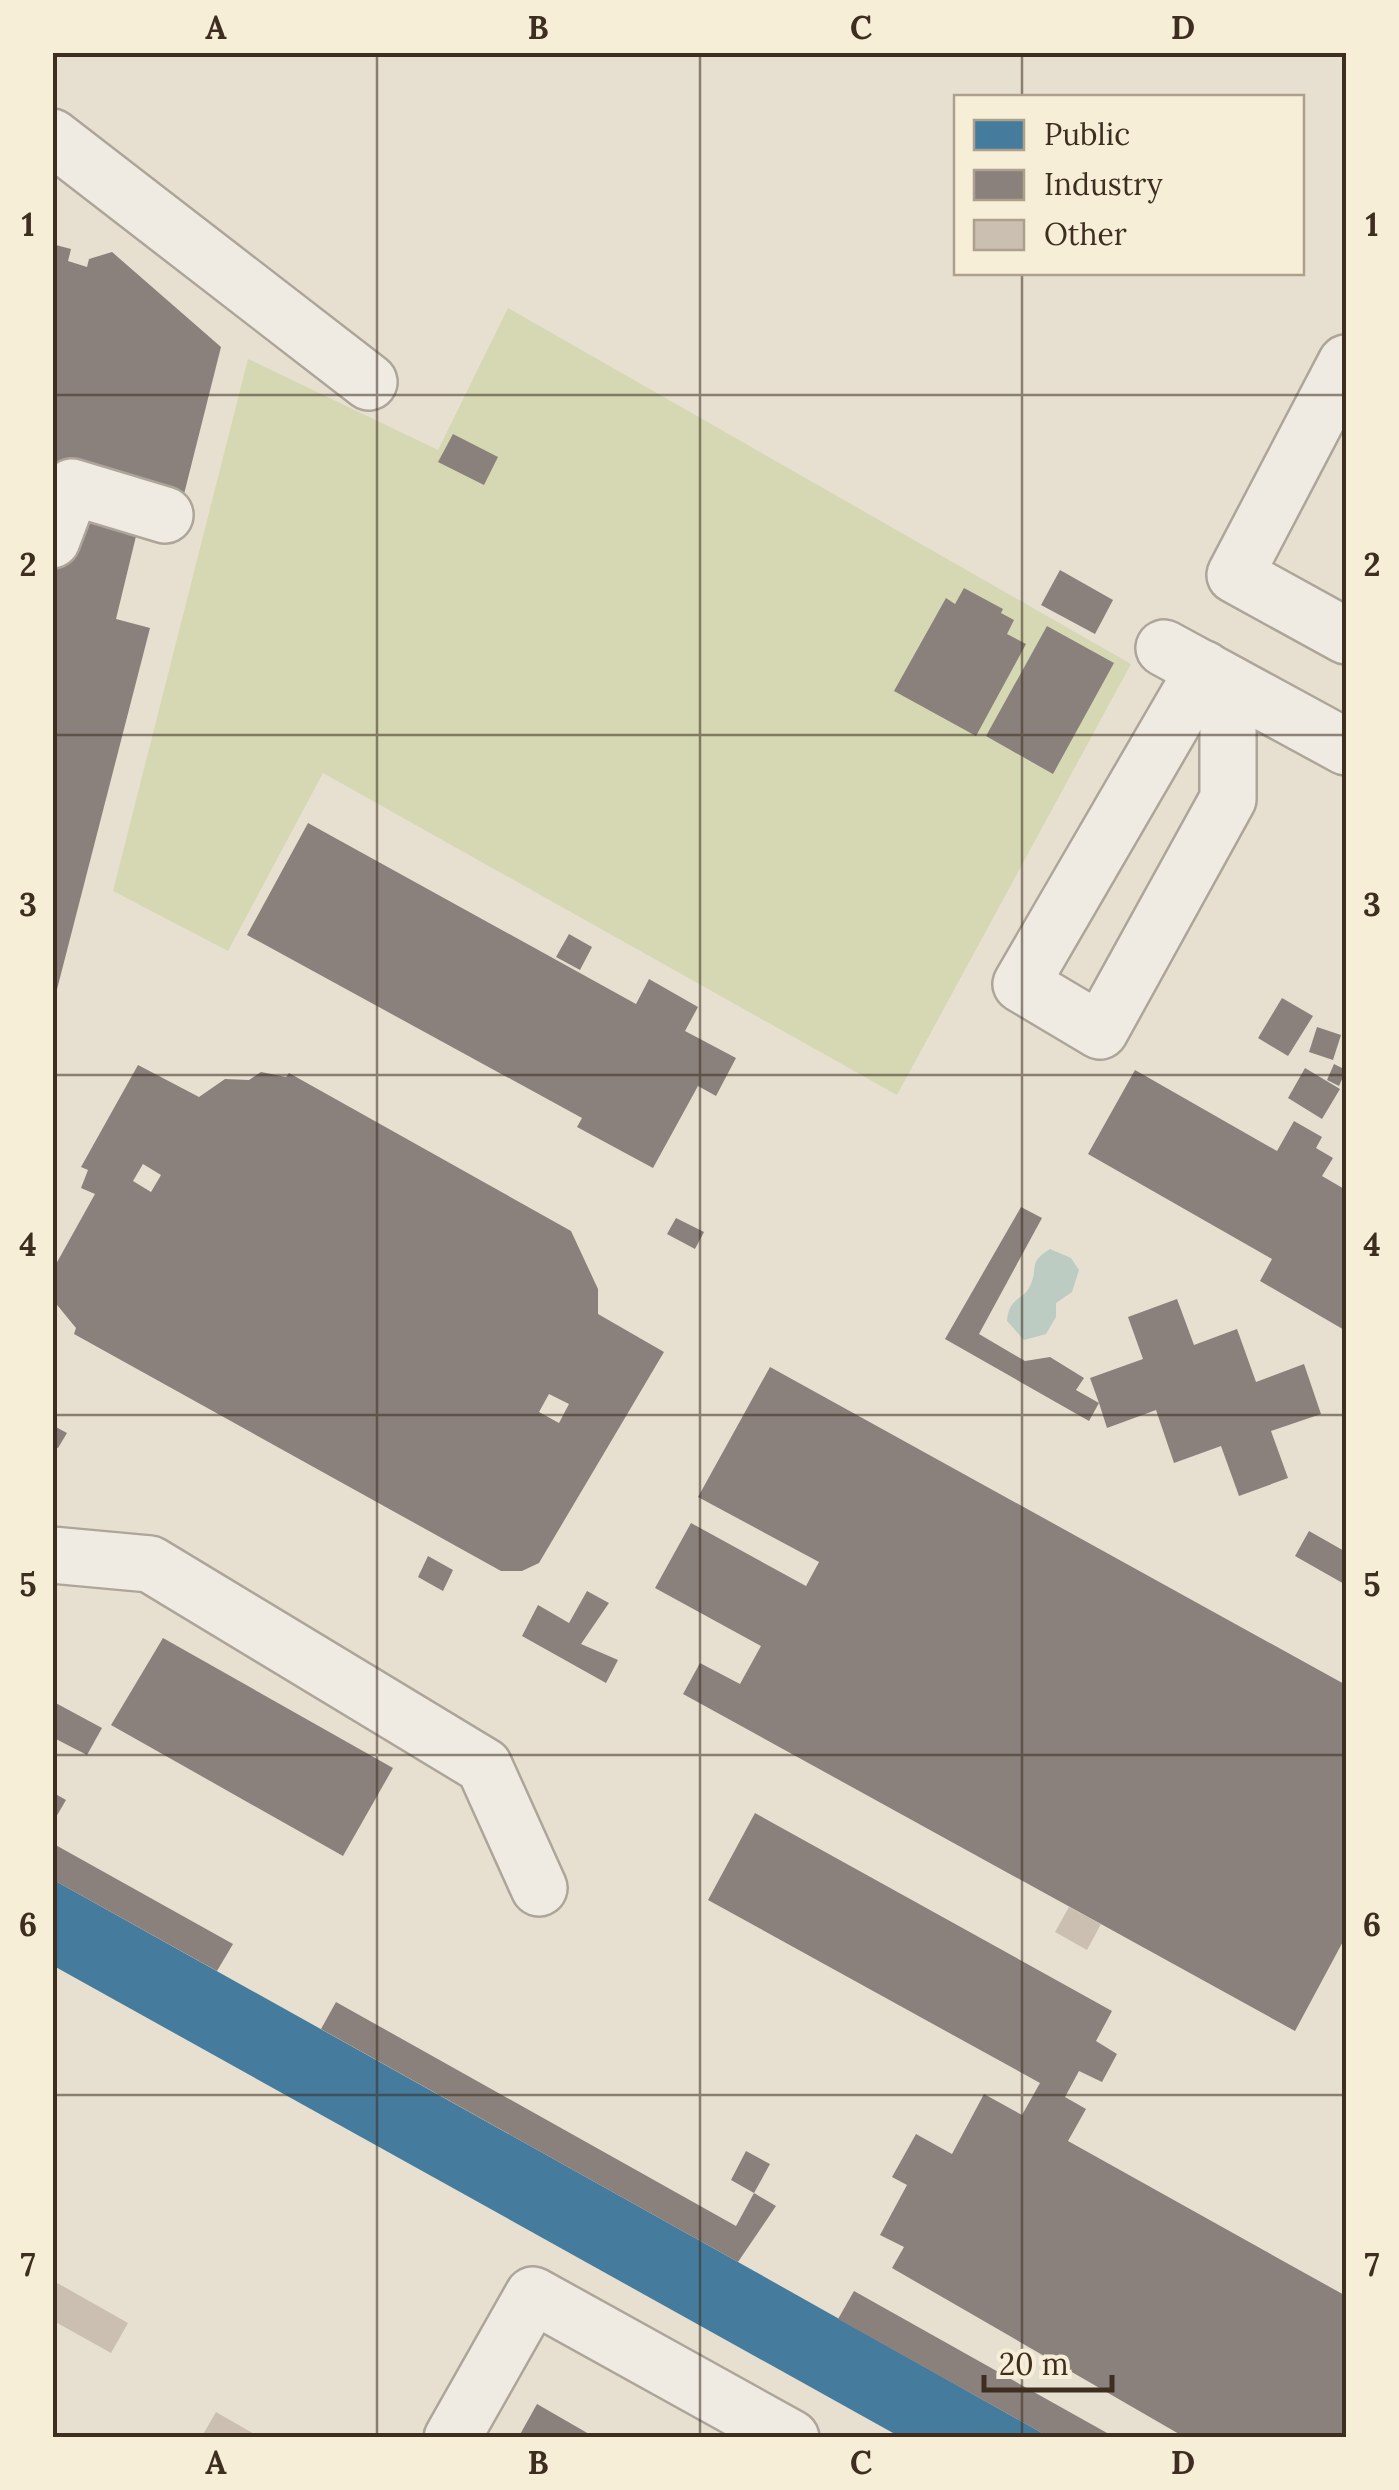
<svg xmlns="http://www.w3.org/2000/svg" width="1399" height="2490" font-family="Lora,serif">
<rect width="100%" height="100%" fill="#e7e0d1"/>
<polygon fill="#d6d7b3" points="508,308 1131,664 897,1095 323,773 228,951 113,891 248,359 438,450"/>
<path fill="#bcccc2" d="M1050,1249L1071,1258L1079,1270L1072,1292L1056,1303V1317L1046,1334L1024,1340L1007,1321C1009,1296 1023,1301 1030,1286C1039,1268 1027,1263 1050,1249Z"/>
<polygon fill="#457b9d" points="52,1879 738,2262 1051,2438 902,2438 52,1965"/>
<g fill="#8a817c" fill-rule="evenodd">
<polygon points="52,244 71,249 68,261 87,267 89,259 112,252 221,347 181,506 52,474"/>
<polygon points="453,434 498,457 484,485 438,462"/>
<polygon points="67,511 138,528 116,619 150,628 54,1001 52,559"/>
<polygon points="1060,570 1113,600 1095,634 1041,605"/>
<polygon points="964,588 1003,609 1001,613 1014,620 1007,634 1026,644 976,736 894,691 946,598 955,604"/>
<polygon points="1047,626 1114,663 1053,774 986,736"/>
<polygon points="308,823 636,1004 649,979 698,1007 685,1031 736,1058 716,1096 698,1086 653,1168 577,1127 582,1118 247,935"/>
<polygon points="569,934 592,947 580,970 556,957"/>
<polygon points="1282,998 1313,1016 1288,1056 1258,1038"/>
<polygon points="1317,1027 1341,1035 1333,1060 1309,1052"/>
<polygon points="1334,1064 1346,1070 1339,1086 1327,1080"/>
<path d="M138,1065L199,1097L225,1079L249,1080L261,1072L286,1077L289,1073L571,1231L598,1289V1314L664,1352L539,1563L522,1571H501L74,1334L76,1328L53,1300L56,1264L95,1194L81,1188L88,1170L81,1167ZM143,1164L161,1175L151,1192L133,1181ZM549,1394L569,1404L559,1423L539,1412Z"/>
<polygon points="1305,1068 1340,1089 1322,1119 1288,1098"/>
<polygon points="1135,1070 1277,1151 1294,1121 1322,1137 1316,1148 1333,1158 1322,1176 1346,1190 1346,1331 1260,1281 1272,1259 1088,1154"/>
<polygon points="1021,1207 1042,1218 979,1334 1025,1361 1050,1357 1084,1378 1076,1390 1099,1403 1090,1378 1143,1359 1128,1317 1177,1299 1194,1345 1237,1329 1256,1382 1304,1364 1321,1414 1271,1431 1288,1478 1239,1496 1221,1446 1174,1463 1156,1410 1107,1428 1099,1403 1089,1421 945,1339"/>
<polygon points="676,1218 704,1232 695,1249 667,1234"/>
<polygon points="770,1367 1346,1685 1346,1936 1295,2031 683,1694 700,1663 740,1684 761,1646 655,1588 691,1523 806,1586 819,1562 698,1497"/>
<polygon points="52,1425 67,1433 58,1448 52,1446"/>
<polygon points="1309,1531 1346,1552 1346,1585 1295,1556"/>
<polygon points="428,1556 453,1570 443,1591 418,1577"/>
<polygon points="587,1591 609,1603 581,1644 618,1660 606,1683 522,1636 538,1605 569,1623"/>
<polygon points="163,1638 393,1768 343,1856 111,1725"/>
<polygon points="52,1701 102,1728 87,1755 52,1737"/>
<polygon points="52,1792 66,1800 52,1824"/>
<polygon points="755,1813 1112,2011 1096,2041 1117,2054 1102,2082 1079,2071 1065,2097 1086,2109 1068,2141 1346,2296 1346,2438 1186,2438 892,2268 904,2247 880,2235 907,2185 892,2177 916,2134 952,2154 984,2094 1022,2115 1040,2083 708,1900"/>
<polygon points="52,1843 233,1944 217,1971 52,1879"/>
<polygon points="336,2002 736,2226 754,2193 731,2180 746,2151 770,2164 754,2193 776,2206 738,2262 321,2029"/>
<polygon points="854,2291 1116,2438 1051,2438 838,2319"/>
<polygon points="537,2404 596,2438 518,2438"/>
</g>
<g fill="#cbbfb2">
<polygon points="1069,1907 1101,1924 1087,1950 1055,1932"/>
<polygon points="52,2280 128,2323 111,2353 52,2320"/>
<polygon points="216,2412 261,2438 201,2438"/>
</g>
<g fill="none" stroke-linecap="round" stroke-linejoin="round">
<defs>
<g id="minor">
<polyline points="52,137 369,382"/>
<polyline points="1346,363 1235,575 1346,636"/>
<polyline points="52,540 72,487 165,515"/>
<polyline points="1164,648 1346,747"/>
<polyline points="1204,669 1021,984 1100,1031 1228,799 1228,683"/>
<polyline points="52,1555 150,1564 484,1766 539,1888"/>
<polyline points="452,2438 533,2295 791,2438"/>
</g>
</defs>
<use href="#minor" stroke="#ada599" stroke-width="60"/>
<use href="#minor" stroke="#efebe3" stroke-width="55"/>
</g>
<path fill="none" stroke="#3d2e20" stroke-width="2.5" stroke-opacity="0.55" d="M377,52V2438M700,52V2438M1022,52V98M1022,272V2438M52,395H1346M52,735H1346M52,1075H1346M52,1415H1346M52,1755H1346M52,2095H1346"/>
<rect width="1399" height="2490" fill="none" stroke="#f7eed8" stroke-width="110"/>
<rect x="954" y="95" width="350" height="180" fill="#f7eed8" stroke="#ada18e" stroke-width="2.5"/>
<rect x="974" y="120" width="50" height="30" fill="#457b9d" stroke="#ada18e" stroke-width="2.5"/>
<text x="1044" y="145" font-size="30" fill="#3d2e20">Public</text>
<rect x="974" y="170" width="50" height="30" fill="#8a817c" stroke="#ada18e" stroke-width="2.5"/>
<text x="1044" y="195" font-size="30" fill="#3d2e20">Industry</text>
<rect x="974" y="220" width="50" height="30" fill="#cbbfb2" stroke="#ada18e" stroke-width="2.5"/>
<text x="1044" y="245" font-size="30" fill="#3d2e20">Other</text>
<path d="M984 2375v15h128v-15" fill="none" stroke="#3d2e20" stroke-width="5"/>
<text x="999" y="2375" font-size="30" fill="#3d2e20" stroke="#f7eed8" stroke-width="8" paint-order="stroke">20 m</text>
<rect x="55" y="55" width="1289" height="2380" fill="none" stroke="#3d2e20" stroke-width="4"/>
<g font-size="32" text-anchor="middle" font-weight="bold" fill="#3d2e20">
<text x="216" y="39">A</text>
<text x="538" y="39">B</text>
<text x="861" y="39">C</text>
<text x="1183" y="39">D</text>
<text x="28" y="236">1</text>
<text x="1372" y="236">1</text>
<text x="28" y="576">2</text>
<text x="1372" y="576">2</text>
<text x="28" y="916">3</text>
<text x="1372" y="916">3</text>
<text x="28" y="1256">4</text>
<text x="1372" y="1256">4</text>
<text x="28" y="1596">5</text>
<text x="1372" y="1596">5</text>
<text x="28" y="1936">6</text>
<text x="1372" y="1936">6</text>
<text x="28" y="2276">7</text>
<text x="1372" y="2276">7</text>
<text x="216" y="2474">A</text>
<text x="538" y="2474">B</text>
<text x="861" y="2474">C</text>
<text x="1183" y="2474">D</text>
</g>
</svg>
